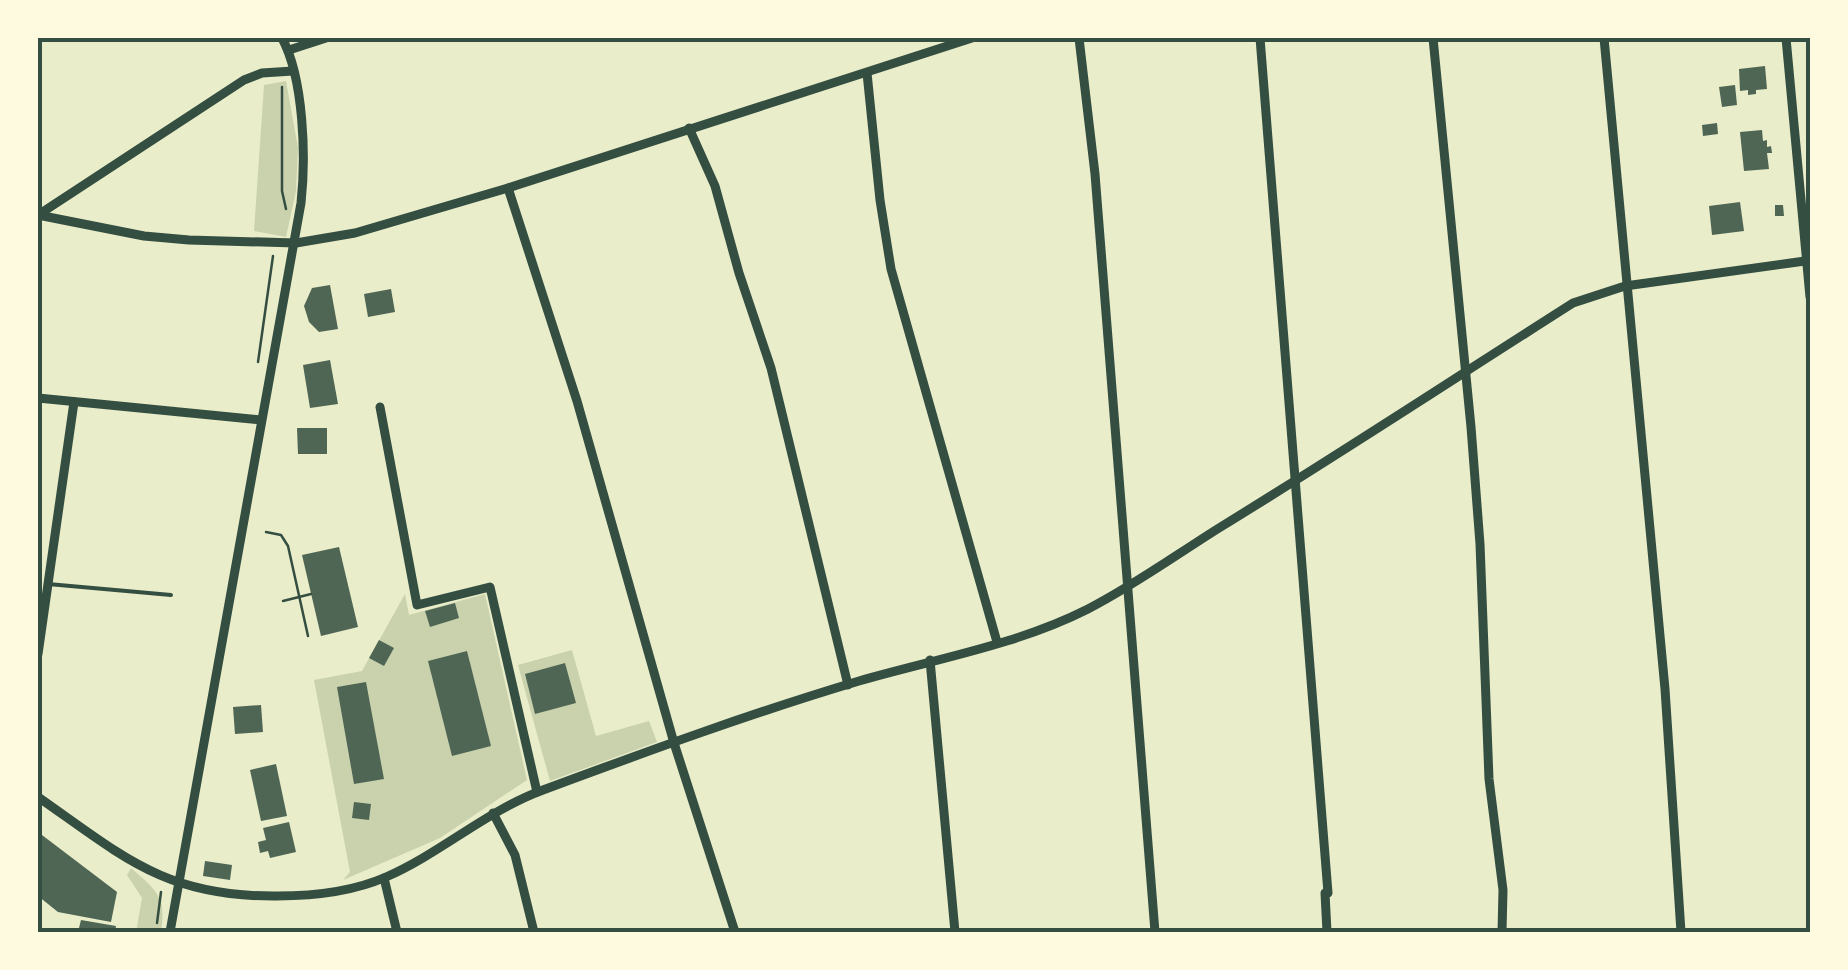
<svg xmlns="http://www.w3.org/2000/svg" width="1848" height="970" font-family="Ubuntu,sans-serif">
<rect width="100%" height="100%" fill="#e9edc9"/>
<g fill="#cad2ad">
<polygon points="286,81 298,148 296,191 286,237 254,231 264,85"/>
<polygon points="405,594 409,615 485,594 527,780 440,838 343,880 350,872 314,680 362,671"/>
<polygon points="572,650 596,736 649,721 657,742 550,781 518,665"/>
<path d="M131,868C156,890 167,897 161,932H136L142,898L127,875Z"/>
</g>
<g fill="#4f6655">
<polygon points="1765,66 1767,89 1756,90 1756,94 1748,95 1748,90 1740,91 1739,69"/>
<polygon points="1735,85 1737,105 1722,107 1719,87"/>
<polygon points="1717,123 1718,134 1703,136 1702,125"/>
<polygon points="1762,130 1763,141 1767,140 1767,147 1771,146 1772,153 1767,153 1769,169 1744,171 1740,132"/>
<polygon points="1740,202 1744,231 1712,235 1709,206"/>
<polygon points="1775,205 1783,205 1784,216 1775,216"/>
<polygon points="330,285 338,329 319,332 309,322 304,306 312,288"/>
<polygon points="391,289 395,312 368,317 364,294"/>
<polygon points="330,360 338,404 310,408 303,365"/>
<polygon points="297,428 327,428 327,454 298,454"/>
<polygon points="339,547 358,627 321,636 302,555"/>
<polygon points="455,603 459,618 430,627 425,611"/>
<polygon points="379,640 394,648 384,666 369,658"/>
<polygon points="467,651 491,746 452,756 428,661"/>
<polygon points="565,663 576,703 535,714 525,674"/>
<polygon points="366,682 384,779 354,784 337,687"/>
<polygon points="261,705 263,732 235,734 233,707"/>
<polygon points="276,764 287,816 261,821 250,770"/>
<polygon points="354,802 371,804 369,820 352,818"/>
<polygon points="289,822 296,852 270,858 268,851 260,853 258,842 266,840 263,828"/>
<polygon points="38,832 117,892 111,922 58,912 38,896"/>
<polygon points="205,861 232,865 230,880 203,876"/>
<polygon points="81,920 116,926 115,932 78,932"/>
</g>
<g fill="none" stroke-linecap="round" stroke-linejoin="round">
<g stroke="#344e41" stroke-width="2.5">
<polyline points="282,87 282,191 286,209"/>
<polyline points="258,362 273,256"/>
<polyline points="266,532 281,535 288,546 308,636"/>
<polyline points="283,601 311,594"/>
<polyline points="157,923 161,892"/>
</g>
<polyline stroke="#344e41" stroke-width="4" points="48,584 171,595"/>
<g stroke="#344e41" stroke-width="9">
<polyline points="1079,38 1095,174 1155,932"/>
<polyline points="1260,38 1328,893 1325,893 1327,932"/>
<polyline points="1433,38 1471,427 1480,544 1489,779 1503,890 1502,932"/>
<polyline points="1604,38 1665,689 1681,932"/>
<polyline points="1786,38 1810,297"/>
<polyline points="289,50 326,38"/>
<polyline points="867,73 880,200 891,269 997,642"/>
<polyline points="689,128 715,186 739,273 771,368 848,685"/>
<polyline points="508,188 577,401 674,743 735,932"/>
<polyline points="38,215 144,236 189,240 296,243 355,233 508,188 972,38"/>
<polyline points="38,215 244,80 262,73 293,71"/>
<polyline points="38,398 261,420"/>
<polyline points="380,407 417,605 490,587 537,792"/>
<polyline points="38,654 74,402"/>
<polyline points="930,660 955,932"/>
<path d="M38,797C124,857 165,897 277,896C314,896 352,892 386,877C441,853 486,811 543,790C648,751 752,713 859,681C935,659 1017,645 1088,609C1133,586 1176,555 1219,528C1338,455 1455,378 1573,303L1625,286L1805,261"/>
<polyline points="493,813 515,855 534,932"/>
<polyline points="384,878 397,932"/>
<path d="M170,932L301,203C306,157 304,79 282,38"/>
</g>
</g>
<rect width="1848" height="970" fill="none" stroke="#fefae0" stroke-width="80"/>
<rect x="40" y="40" width="1768" height="890" fill="none" stroke="#344e41" stroke-width="4"/>
</svg>
